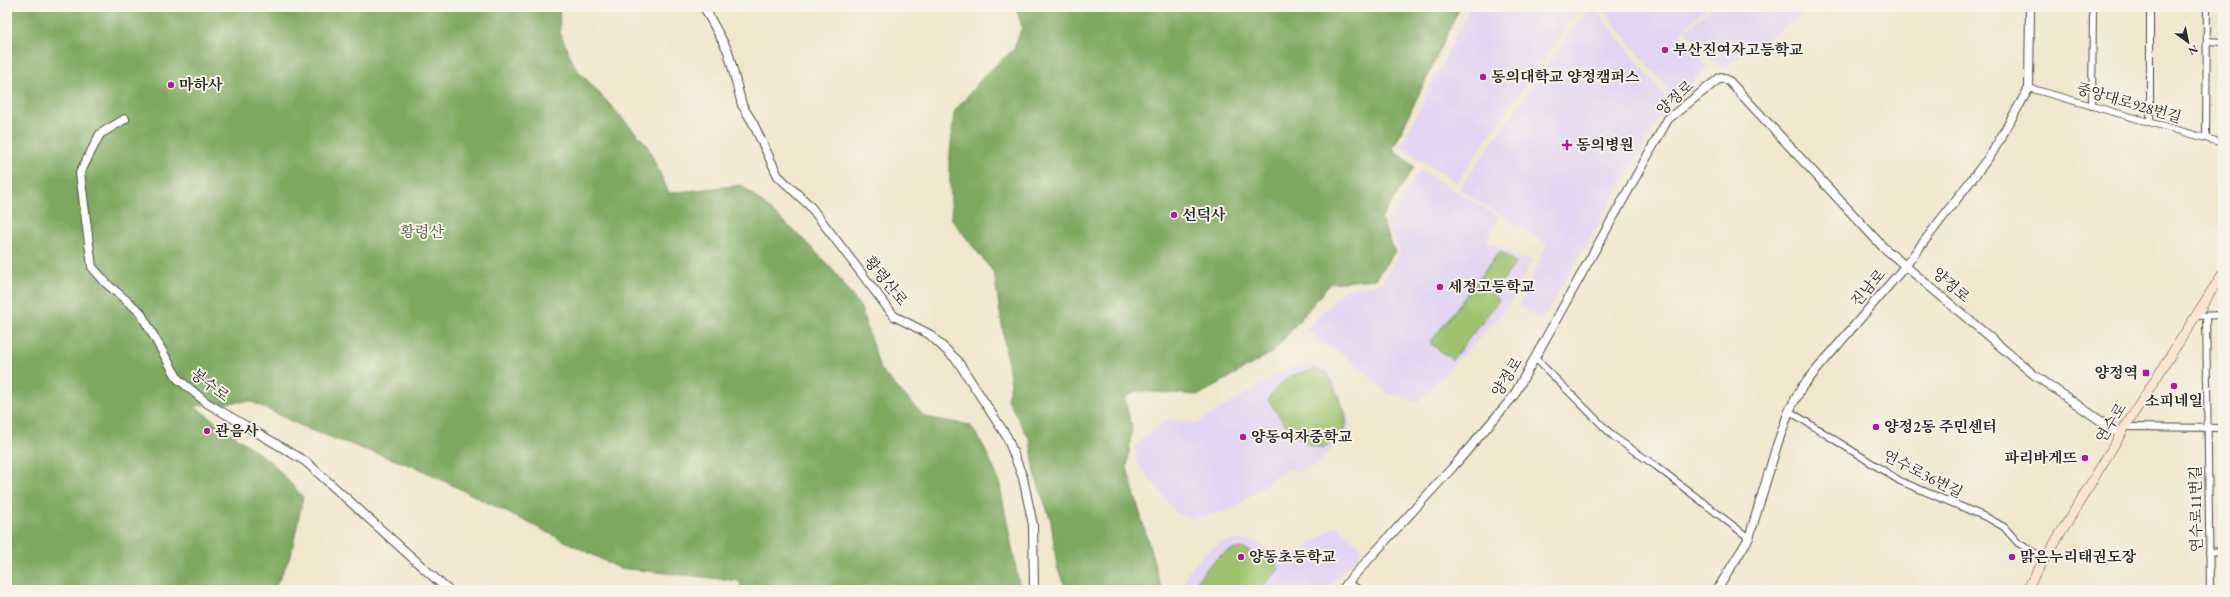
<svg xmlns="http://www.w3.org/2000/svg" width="2230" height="597" font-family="'EB Garamond','Noto Serif KR',serif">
<rect width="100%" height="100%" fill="#f7f3e8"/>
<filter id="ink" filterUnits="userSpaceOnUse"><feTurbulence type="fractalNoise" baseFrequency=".025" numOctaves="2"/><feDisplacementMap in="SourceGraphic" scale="8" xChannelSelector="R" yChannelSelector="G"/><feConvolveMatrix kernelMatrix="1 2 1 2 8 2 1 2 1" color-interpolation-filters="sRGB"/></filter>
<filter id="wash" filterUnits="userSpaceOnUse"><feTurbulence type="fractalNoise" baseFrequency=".012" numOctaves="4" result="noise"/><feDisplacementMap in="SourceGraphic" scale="16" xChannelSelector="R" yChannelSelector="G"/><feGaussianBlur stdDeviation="0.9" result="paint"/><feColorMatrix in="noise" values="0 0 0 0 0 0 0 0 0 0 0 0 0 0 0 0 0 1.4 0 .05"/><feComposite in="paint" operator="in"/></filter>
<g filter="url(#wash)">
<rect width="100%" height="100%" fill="#f0e7cd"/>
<g fill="#e2d4f3">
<polygon points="1470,7 1581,7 1456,183 1401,147"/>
<polygon points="1589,7 1594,7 1669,102 1542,321 1519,306 1547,244 1459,189"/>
<polygon points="1601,7 1707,7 1680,33 1708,68 1674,97"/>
<polygon points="1713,7 1815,7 1722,70 1685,31"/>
<polygon points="1420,170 1499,217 1487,241 1523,259 1533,259 1508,307 1418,402 1389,394 1344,355 1321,342 1307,329 1344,290 1381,283 1400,252 1386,223"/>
<polygon points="1310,364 1325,367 1335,382 1349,418 1350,430 1317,465 1299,472 1288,468 1231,510 1192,519 1176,513 1137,462 1135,445 1166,420 1196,424 1287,369"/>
<polygon points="1336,526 1363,549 1327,590 1185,590 1186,575 1204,554 1220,543 1233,540 1253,541 1288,561"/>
</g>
<g fill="#9ec26d" stroke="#64764c">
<polygon points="1500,251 1516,263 1492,294 1499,300 1452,360 1430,343"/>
<path d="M1315,370L1326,372C1332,384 1351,416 1345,428C1342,435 1331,442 1325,448C1298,448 1283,420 1268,400C1283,379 1289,374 1315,370Z"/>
<path d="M1241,548L1274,560L1279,570L1259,590H1191C1203,571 1218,551 1241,548Z"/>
</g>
<g fill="#7ea860" stroke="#546a46">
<polygon points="7,7 559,7 560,33 575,67 647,145 669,193 742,185 801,237 834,271 861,308 880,369 925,417 970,425 983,445 999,480 1020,590 743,590 739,581 619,568 418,468 310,430 250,401 194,406 272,463 303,497 291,555 274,590 7,590"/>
<polygon points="1016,7 1460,7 1393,149 1414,167 1381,219 1395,252 1375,279 1331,283 1273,352 1199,395 1136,391 1124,398 1132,427 1127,468 1162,590 1067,590 1057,567 1051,521 1036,478 1030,440 1007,399 1011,384 994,273 952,220 949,164 954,112 984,76 1014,49 1022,27"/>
</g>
</g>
<g filter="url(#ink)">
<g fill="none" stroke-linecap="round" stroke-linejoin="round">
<defs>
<g id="minor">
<polyline points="2207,41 2223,42"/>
<polyline points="2029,88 2223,143"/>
<polyline points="2092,106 2093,7"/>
<polyline points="2150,122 2150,7"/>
<polyline points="2206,138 2207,7"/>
<polyline points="2196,316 2223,315"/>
<polyline points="2206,316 2210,590"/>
<polyline points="1535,358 1614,437 1656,466 1749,538"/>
<polyline points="1789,411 1900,481 1988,518 2004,527 2018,543 2045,559"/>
<polyline points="2125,427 2223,428"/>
<polyline points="2209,552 2223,551"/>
<polyline points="1340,590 1347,583"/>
</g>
<g id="tertiary">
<polyline points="704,7 728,51 742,105 753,123 778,176 810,206 894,316 929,334 957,360 1007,437 1023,478 1033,525 1034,590"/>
<polyline points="125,119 100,134 80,173 92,267 107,284 140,312 178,379 207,403 305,461 448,590"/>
<polyline points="1358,590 1347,583 1452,468 1513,397 1668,119 1721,77 1729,81 1883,247 2033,374 2121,435"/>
<polyline points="1717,590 1749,538 1777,445 1789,411 1802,387 1906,265 1992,153 2029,88 2030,7"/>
</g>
<polyline id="secondary" points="2026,590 2125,427 2223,273"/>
</defs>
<use href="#minor" stroke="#494743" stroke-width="8"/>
<use href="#tertiary" stroke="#494743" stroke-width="10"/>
<use href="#secondary" stroke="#494743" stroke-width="10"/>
<use href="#minor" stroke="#fff" stroke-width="6"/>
<use href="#tertiary" stroke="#fff" stroke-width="8"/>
<use href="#secondary" stroke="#fce5d0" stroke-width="9"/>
</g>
</g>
<g fill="#b5179e" stroke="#f7f3e8" stroke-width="1.5">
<circle cx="1665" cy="50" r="4"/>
<circle cx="1483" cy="77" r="4"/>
<circle cx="171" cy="85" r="4"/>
<path d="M1565 139h4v4h4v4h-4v4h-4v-4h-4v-4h4z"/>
<circle cx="1174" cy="215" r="4"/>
<circle cx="1440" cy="287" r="4"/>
<rect x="2142" y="369" width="8" height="8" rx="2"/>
<circle cx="2174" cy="386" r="4"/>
<circle cx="1876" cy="427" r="4"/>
<circle cx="207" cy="431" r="4"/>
<circle cx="1243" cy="437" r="4"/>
<circle cx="2085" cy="458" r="4"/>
<circle cx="1241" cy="557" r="4"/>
<circle cx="2012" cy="557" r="4"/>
</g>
<g text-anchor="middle" stroke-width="4" stroke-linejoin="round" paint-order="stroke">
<g font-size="15" font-weight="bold" fill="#2b2b2b" stroke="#f7f3e8" text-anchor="start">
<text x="1673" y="55">부산진여자고등학교</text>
<text x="1491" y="82">동의대학교 양정캠퍼스</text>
<text x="179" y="90">마하사</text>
<text x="1576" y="150">동의병원</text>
<text x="1182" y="220">선덕사</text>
<text x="1448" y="292">세정고등학교</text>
<text x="2138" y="378" text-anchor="end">양정역</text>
<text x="2174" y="406" text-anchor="middle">소피네일</text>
<text x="1884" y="432">양정2동 주민센터</text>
<text x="215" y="436">관음사</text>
<text x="1251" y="442">양동여자중학교</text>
<text x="2077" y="463" text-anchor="end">파리바게뜨</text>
<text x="1249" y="562">양동초등학교</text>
<text x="2020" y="562">맑은누리태권도장</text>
</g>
<g font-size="15" fill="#2b2b2b" stroke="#f7f3e8">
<text transform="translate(1675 98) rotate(-42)" y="5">양정로</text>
<text transform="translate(2129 103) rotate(16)" y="5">중앙대로928번길</text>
<text transform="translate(886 281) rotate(51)" y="5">황령산로</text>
<text transform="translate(1951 285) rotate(41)" y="5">양정로</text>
<text transform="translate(1868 288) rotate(-49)" y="5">진남로</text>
<text transform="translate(1507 377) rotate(-58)" y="5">양정로</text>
<text transform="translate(210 385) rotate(37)" y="5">봉수로</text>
<text transform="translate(2111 423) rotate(-58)" y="5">연수로</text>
<text transform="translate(1923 474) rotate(27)" y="5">연수로36번길</text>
<text transform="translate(2196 509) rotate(-91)" y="5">연수로11번길</text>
</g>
<g font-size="15" fill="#4e583f" stroke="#f7f3e8">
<text x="422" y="237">황령산</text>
</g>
</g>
<rect width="2230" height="597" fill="none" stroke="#f7f3e8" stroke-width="24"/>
<g transform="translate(2188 42) rotate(147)" stroke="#f7f3e8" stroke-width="3" paint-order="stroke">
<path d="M0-3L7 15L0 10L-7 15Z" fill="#2b2b2b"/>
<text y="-6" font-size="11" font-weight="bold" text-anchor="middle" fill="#2b2b2b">N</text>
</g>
</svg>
